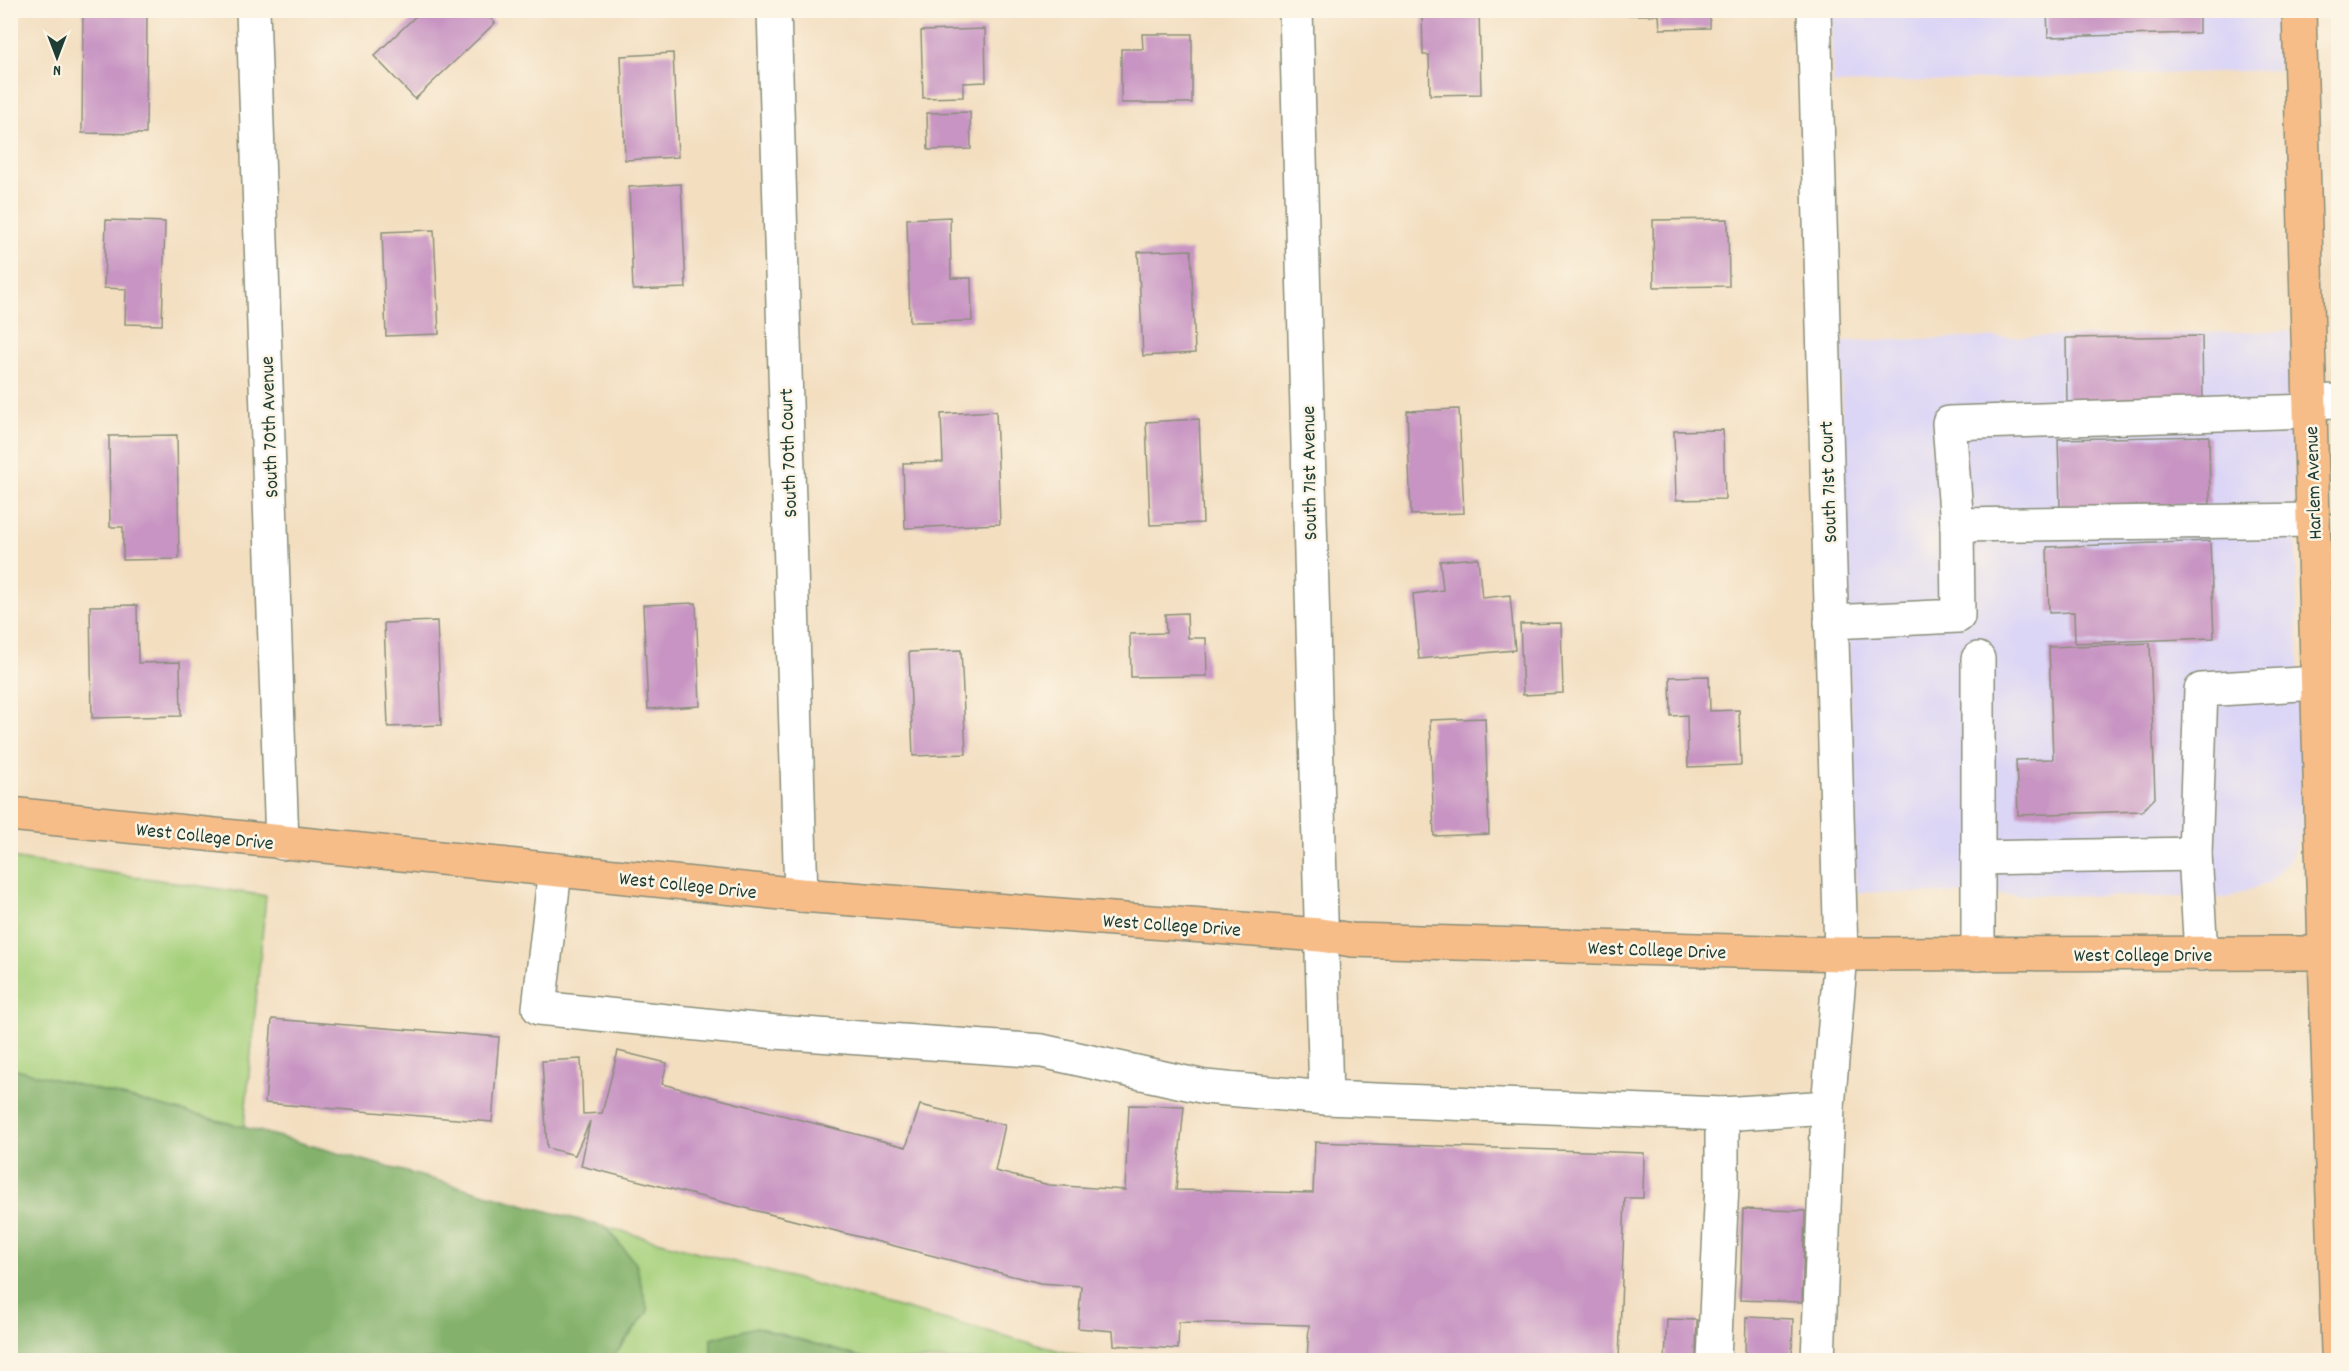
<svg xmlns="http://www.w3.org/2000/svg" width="2349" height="1371" font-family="Dekko,sans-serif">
<rect width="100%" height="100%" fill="#fcf5e5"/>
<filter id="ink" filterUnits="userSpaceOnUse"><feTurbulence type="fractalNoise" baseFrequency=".0167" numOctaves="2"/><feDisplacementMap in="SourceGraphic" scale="12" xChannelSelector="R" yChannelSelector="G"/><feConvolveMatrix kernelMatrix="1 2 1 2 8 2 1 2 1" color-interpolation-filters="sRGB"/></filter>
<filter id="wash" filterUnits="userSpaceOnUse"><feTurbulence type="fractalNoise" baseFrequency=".008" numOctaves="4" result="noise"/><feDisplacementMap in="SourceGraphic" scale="24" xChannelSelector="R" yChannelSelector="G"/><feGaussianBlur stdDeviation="1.35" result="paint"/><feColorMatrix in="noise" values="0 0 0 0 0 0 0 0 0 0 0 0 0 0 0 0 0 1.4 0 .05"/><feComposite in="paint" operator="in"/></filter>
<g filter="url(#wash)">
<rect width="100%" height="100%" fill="#f3dec0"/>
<g fill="#dcd6f6">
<polygon points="1831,11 2276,11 2278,70 1833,84"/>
<polygon points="2291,331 2302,827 2291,858 2269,883 2226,898 1856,892 1840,341"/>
</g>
<g fill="#a6d07c" stroke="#628658" stroke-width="1.5">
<polygon points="10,858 266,896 244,1127 11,1068"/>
<polygon points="606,1227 1093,1360 870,1360 756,1327 711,1339 711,1360 611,1360 648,1311 636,1264"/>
</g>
<g fill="#84b26c" stroke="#527850" stroke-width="1.5">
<polygon points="11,1068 244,1127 605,1227 636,1264 648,1311 611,1360 11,1360"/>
<polygon points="756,1327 870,1360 711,1360 711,1339"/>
</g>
<g id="blocks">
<g fill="#c894c3">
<polygon points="83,10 147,10 146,134 82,133"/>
<polygon points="422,10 483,10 495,23 415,99 374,56"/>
<polygon points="1422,10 1479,10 1481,94 1430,95 1429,55 1423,55"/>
<polygon points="1629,10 1710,10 1710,28 1660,29 1659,15 1629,15"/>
<polygon points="2047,10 2199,10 2199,33 2048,37"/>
<polygon points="985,29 986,82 963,83 963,97 923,98 921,31"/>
<polygon points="1142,34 1192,34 1192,103 1121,103 1121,49 1143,49"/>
<polygon points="673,53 678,157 625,160 621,56"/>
<polygon points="970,112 971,149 928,150 927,113"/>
<polygon points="681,184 686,288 633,290 629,187"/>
<polygon points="950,217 951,278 971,278 972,321 910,322 907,219"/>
<polygon points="1728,219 1729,286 1654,287 1653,220"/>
<polygon points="106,220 165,222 162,325 125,324 126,289 104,288"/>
<polygon points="434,230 439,334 386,336 382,232"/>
<polygon points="1191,250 1195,353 1143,356 1138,252"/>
<polygon points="2202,336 2203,404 2067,405 2066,338"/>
<polygon points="1459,409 1464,513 1411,515 1407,411"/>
<polygon points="996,411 1000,524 905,528 903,463 943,462 941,414"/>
<polygon points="1199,419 1203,523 1150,525 1146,422"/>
<polygon points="1723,430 1725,499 1676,500 1674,431"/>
<polygon points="177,435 179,559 123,560 123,527 110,527 109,436"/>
<polygon points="2209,436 2210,504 2060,507 2058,439"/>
<polygon points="2210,541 2214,638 2075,643 2074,612 2049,613 2047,547"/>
<polygon points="1478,558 1482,598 1510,595 1515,650 1419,659 1413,594 1443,590 1440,561"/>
<polygon points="696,603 700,706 648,709 643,605"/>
<polygon points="137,605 138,663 180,662 181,716 92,718 90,606"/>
<polygon points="1187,613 1188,638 1206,638 1207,676 1131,677 1130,634 1166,633 1165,614"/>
<polygon points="437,621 441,725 388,727 384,623"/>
<polygon points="1561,623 1563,693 1523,695 1520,624"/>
<polygon points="2150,643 2155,798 2142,811 2018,815 2016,760 2053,759 2049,647"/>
<polygon points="961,650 966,754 913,756 909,652"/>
<polygon points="1709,676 1710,711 1739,710 1741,765 1688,767 1687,715 1671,716 1670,677"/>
<polygon points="1485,718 1489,834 1434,836 1430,720"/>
<polygon points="272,1019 499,1037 492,1122 265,1103"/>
<polygon points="618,1051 667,1063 662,1084 906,1147 920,1105 1005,1125 995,1171 1049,1185 1125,1190 1129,1105 1184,1106 1176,1190 1313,1193 1315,1142 1644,1153 1643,1198 1625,1198 1619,1360 1307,1360 1309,1325 1179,1322 1178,1349 1114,1345 1113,1331 1078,1328 1081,1286 1040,1283 581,1166 590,1121 575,1155 547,1148 542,1061 581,1059 583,1114 602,1113"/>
<polygon points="1743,1209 1805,1211 1802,1302 1740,1300"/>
<polygon points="1746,1317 1793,1319 1792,1360 1745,1360"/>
<polygon points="1667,1319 1697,1320 1696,1360 1665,1360"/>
</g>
</g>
</g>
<g filter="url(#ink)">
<use href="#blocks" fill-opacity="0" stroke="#898e7a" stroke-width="1.5"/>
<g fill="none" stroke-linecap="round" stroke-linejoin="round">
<defs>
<g id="minor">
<polyline points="253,10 282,843"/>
<polyline points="774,10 801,895"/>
<polyline points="1296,10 1326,1098 1722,1114 1828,1107 1841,954 1814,10"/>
<polyline points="2310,402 2338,401"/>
<polyline points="2310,411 1949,423 1957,525 2313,520"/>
<polyline points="1831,622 1958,616 1957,525"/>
<polyline points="1978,659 1978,954"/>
<polyline points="1978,858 2195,854"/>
<polyline points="555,870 539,1008 776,1032 1042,1051 1205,1087 1326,1098"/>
<polyline points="2201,954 2195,854 2201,690 2318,683"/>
<polyline points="1714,1360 1722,1184 1722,1114"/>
<polyline points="1818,1360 1828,1107"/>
</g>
<g id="major">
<polyline points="2299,10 2325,954 2338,1351"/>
<polyline points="10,814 801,895 1320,935 1352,940 1841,954 2338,953"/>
</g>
</defs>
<use href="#minor" stroke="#898e7a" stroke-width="36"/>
<use href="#major" stroke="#898e7a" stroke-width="36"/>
<use href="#minor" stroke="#fff" stroke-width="33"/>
<use href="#major" stroke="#f7bd88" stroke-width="33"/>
</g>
</g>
<g text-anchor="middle" stroke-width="5" stroke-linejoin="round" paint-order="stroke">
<g font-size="20" fill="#1f3d34" stroke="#fcf5e5">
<text transform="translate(268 427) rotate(-92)" y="7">South 70th Avenue</text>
<text transform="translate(787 453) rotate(-92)" y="7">South 70th Court</text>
<text transform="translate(1308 473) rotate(-91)" y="7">South 71st Avenue</text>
<text transform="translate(1827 482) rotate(-92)" y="7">South 71st Court</text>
<text transform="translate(2312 483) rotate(-92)" y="7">Harlem Avenue</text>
<text transform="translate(205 835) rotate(6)" y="7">West College Drive</text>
<text transform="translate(688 884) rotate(6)" y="7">West College Drive</text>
<text transform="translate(1172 924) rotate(4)" y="7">West College Drive</text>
<text transform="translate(1657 949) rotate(2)" y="7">West College Drive</text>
<text x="2143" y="961">West College Drive</text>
</g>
</g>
<rect width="2349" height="1371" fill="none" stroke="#fcf5e5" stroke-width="36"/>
<g transform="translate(57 57) rotate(180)" stroke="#fcf5e5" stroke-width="4.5" paint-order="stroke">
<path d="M0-4.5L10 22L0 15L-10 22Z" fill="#1f3d34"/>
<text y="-9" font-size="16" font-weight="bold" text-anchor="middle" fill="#1f3d34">N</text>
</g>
</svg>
